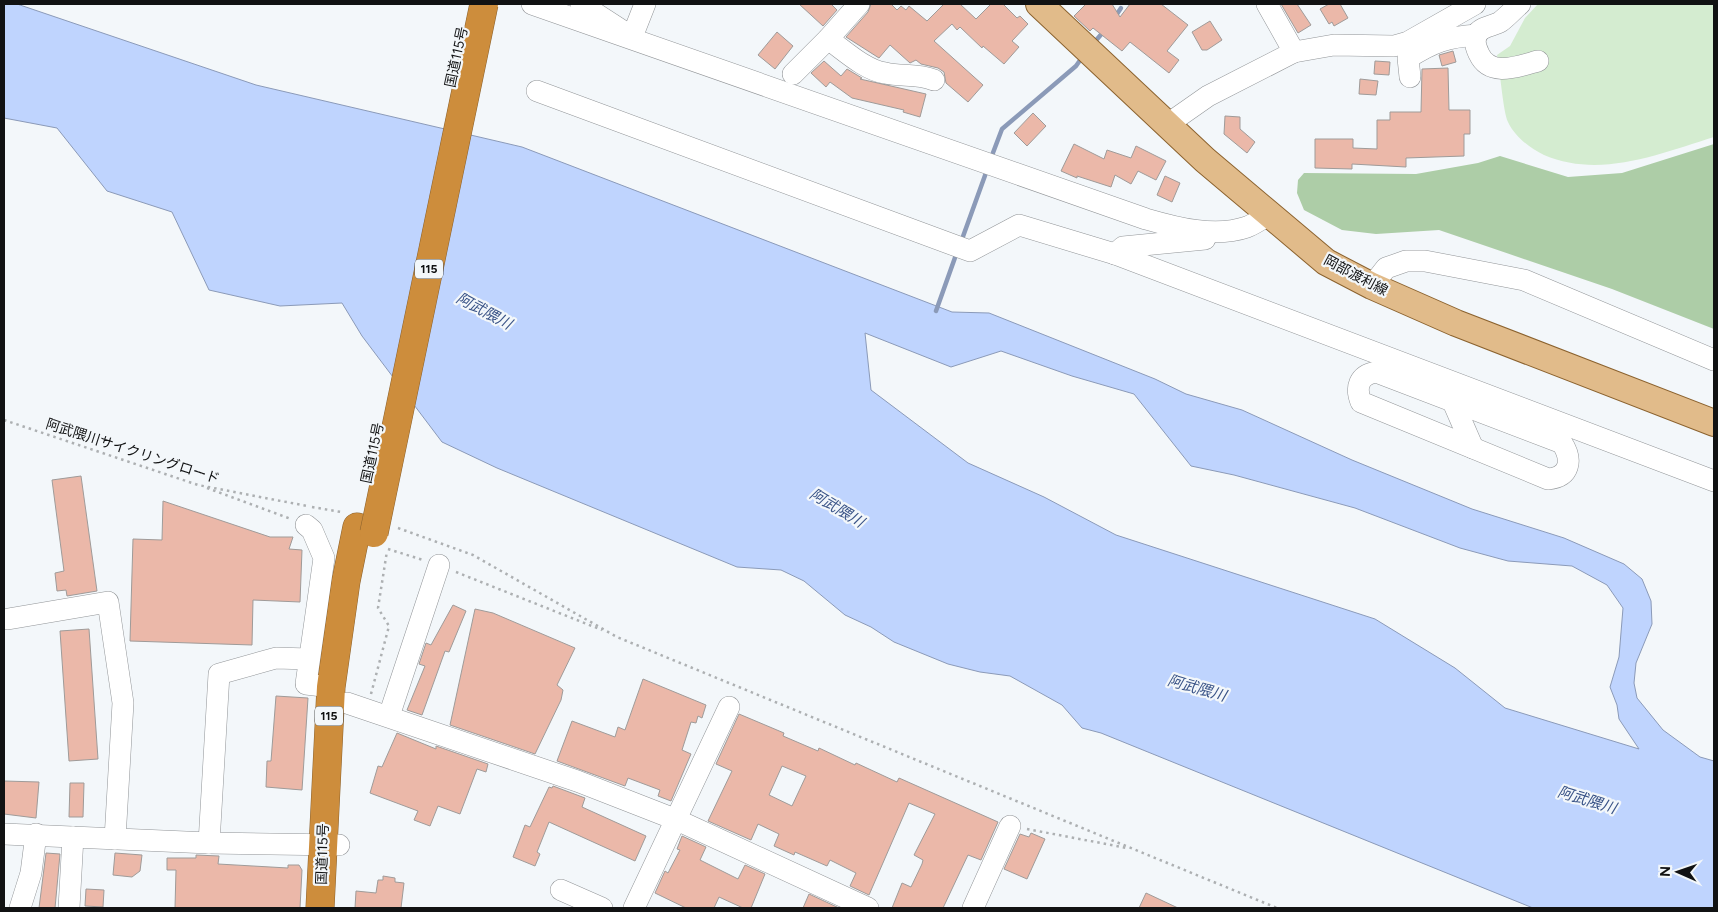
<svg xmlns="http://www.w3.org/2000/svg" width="1718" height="912" font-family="Figtree,'Noto Sans JP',sans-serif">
<rect width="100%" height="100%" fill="#f3f7fa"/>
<path fill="#d4ecd0" d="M1538,4H1714V137C1659,154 1600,179 1544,155C1530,148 1515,137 1508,122C1503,112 1500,69 1497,55L1510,46L1525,18Z"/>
<polygon fill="#adcda7" points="1714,144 1714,329 1612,289 1439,230 1376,234 1342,230 1304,210 1297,193 1298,180 1304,173 1416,174 1478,163 1500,156 1568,177 1622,173"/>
<path fill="#bfd4fe" stroke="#8b9ab8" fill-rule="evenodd" d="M4,4H17L256,85L522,147L952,312L989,313L1155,379L1186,394L1242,410L1352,460L1472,509L1564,538L1624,564L1642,579L1651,601L1652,624L1636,663L1634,683L1637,698L1663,730L1700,757L1714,761V908H1533L1101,733L1082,728L1062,705L1010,676L980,672L948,664L894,642L871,627L845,615L804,581L781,570L737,567L497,468L442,442L362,336L342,303L280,306L209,290L172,212L107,191L57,128L4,118ZM865,333L951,367L1001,351L1072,376L1134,394L1191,466L1234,475L1355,508L1460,548L1508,561L1572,566L1607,585L1623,608L1619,657L1610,687L1617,705L1619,719L1639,749L1505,708L1455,668L1375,619L1116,535L1044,497L968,463L871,390Z"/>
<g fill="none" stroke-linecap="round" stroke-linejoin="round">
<g stroke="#8b9ab8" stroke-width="4.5">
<polyline points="1115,17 1121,8"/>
<polyline points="1093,44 1104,31"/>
<polyline points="991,158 1002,129 1076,66 1083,56"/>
<polyline points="961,242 987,170"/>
<polyline points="936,311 957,252"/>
</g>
</g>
<g fill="#ebb8a9" stroke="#9f9b99" fill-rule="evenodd">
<polygon points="799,4 831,4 837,10 823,26"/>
<polygon points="871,4 891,4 897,10 901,6 906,10 909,6 927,21 944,4 960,4 976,19 991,4 1003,4 1017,18 1020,16 1028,24 1012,41 1019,47 1004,64 983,46 982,48 960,27 957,30 952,24 934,41 983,85 968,102 946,83 944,72 938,68 921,64 916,60 910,63 890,45 879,58 846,37 868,12"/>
<polygon points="1086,4 1112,4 1120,17 1130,4 1161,4 1188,25 1167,51 1179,60 1169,73 1130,42 1122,51 1093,28 1090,31 1074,16"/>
<polygon points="1281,4 1297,4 1311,25 1298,33"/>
<polygon points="1329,4 1340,4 1348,18 1334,26 1332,22 1329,24 1320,9"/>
<polygon points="1210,21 1222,40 1207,50 1202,50 1192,32"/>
<polygon points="777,32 793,46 775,69 758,55"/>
<polygon points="1453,51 1456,62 1442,66 1439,55"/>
<polygon points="824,61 841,76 847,69 862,78 860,79 926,94 920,117 903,112 904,110 852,98 830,82 826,87 811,73"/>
<polygon points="1375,61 1390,62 1389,75 1374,74"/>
<polygon points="1448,68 1449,110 1470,110 1470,134 1464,134 1464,156 1406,158 1406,167 1352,164 1352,169 1315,168 1315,139 1353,139 1353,148 1377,149 1377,120 1390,120 1390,112 1421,112 1422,69"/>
<polygon points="1360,79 1378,81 1376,95 1359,94"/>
<polygon points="1033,113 1046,126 1027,146 1014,133"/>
<polygon points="1225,116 1240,117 1240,129 1255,142 1247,153 1224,134"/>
<polygon points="1074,144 1104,159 1107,150 1131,158 1136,146 1166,161 1156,180 1138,171 1131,184 1115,175 1111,187 1077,176 1077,178 1061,171"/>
<polygon points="1165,176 1180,183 1172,202 1157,195"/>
<polygon points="81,476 97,591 67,596 66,590 57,591 55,573 64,571 52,480"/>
<polygon points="163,501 270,537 293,537 289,549 302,550 300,602 253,600 252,645 130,641 133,539 162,540"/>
<polygon points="453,605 466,611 449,652 445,651 422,715 407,710 425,666 419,664 426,643 431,645"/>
<polygon points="475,609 493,613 575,648 557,685 563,690 561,700 535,754 450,725"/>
<polygon points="89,629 98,759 69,761 60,631"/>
<polygon points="643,679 706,705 702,718 698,716 696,723 691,722 682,750 691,754 671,801 658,796 660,790 628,778 625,786 557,761 572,721 615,737 618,727 625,730"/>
<polygon points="276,696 308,698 302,790 266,787 267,761 271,761"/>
<path d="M739,714L784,733L783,736L818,751L819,748L855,765L856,763L897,782L899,778L998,822L981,860L968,855L943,908H892L902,883L911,887L922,864L923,860L914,855L935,814L909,803L869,895L850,886L856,873L830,860L827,866L795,852L794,855L774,846L779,834L758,824L751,840L708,821L732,771L716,764ZM782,766L806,776L792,806L769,795Z"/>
<polygon points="397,733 436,749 436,746 488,764 486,772 477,769 460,814 438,806 430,826 414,820 418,811 370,793 378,766 382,767"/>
<polygon points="4,781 39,782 36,818 4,814"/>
<polygon points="70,783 84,783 83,817 69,817"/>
<polygon points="553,786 585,798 582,807 646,836 635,861 549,822 537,852 540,854 535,866 513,857 525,825 530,827 549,787 552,788"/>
<polygon points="1031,833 1045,839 1027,879 1004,869 1020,834 1029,837"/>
<polygon points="682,836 706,847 700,860 738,879 745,865 765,874 751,908 743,908 719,897 714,908 686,908 655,893 665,871 668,873 680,850 677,849"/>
<polygon points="46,853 60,854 55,908 39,908"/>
<polygon points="115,853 142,855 140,871 132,877 113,875"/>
<polygon points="196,855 219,856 218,864 288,868 288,865 299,865 302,870 300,908 175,908 176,870 167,870 167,858 196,858"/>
<polygon points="383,876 395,878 395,882 404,883 401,908 355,908 356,891 376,893 378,880 383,880"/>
<polygon points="86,889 104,890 103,907 85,906"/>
<polygon points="1146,893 1178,908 1139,908"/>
<polygon points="809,894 839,908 803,908"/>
</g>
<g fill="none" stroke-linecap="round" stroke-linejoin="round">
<defs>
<g id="minor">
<path d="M532,4L1146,219C1177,228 1215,238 1247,227C1255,224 1263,218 1271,213"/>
<polyline points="581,4 632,37 645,4"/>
<polyline points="1267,4 1294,52"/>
<path d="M1520,4C1514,9 1507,17 1500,22C1493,26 1480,27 1476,35C1474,41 1476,48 1479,54C1490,78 1519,66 1538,61"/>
<path d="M828,39C845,51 865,70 885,73C902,77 917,73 934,80"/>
<polyline points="793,74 828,39 859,4"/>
<path d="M1410,77L1408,58C1433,42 1447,37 1477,35"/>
<polyline points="537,91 970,251 1019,225 1115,254 1714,481"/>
<polyline points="1168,124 1208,96 1294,52 1334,45 1394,46 1408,42 1475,4"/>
<polyline points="1115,254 1123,247 1205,239"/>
<polyline points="1372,286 1386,268 1406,261 1425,261 1524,280 1714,360"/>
<path d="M1376,372L1562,443C1573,460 1570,477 1548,479L1361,402C1355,387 1359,375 1376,372Z"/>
<polyline points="1453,402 1473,448"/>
<polyline points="306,525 312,530 324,558 306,684 331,687"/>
<polyline points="8,619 108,602 123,703 115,839"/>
<polyline points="347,703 577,781 677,820 868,908"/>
<polyline points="389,716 439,565"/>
<polyline points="4,834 209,843 339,845"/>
<polyline points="209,843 219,674 276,658 309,659"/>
<polyline points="561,890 602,908"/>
<polyline points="20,908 31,873 36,834"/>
<polyline points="69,908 73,837"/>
<polyline points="634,908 729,707"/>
<polyline points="973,908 1010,826"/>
</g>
<polyline id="major" points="1039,4 1205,160 1326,262 1372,286 1456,323 1714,423"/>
<polyline id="highway" points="320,908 331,687 346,581 357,527"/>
</defs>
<use href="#minor" stroke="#929598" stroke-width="22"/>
<use href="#major" stroke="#8b622e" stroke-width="28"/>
<use href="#highway" stroke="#8b622e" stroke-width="29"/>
<g stroke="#adb0b2" stroke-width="2.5" stroke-dasharray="2.5 4" stroke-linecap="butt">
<polyline points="4,420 198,485 307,506"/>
<polyline points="207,488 291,519"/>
<polyline points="312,507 341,512"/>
<polyline points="398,528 473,555 617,637 1277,908"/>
<polyline points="388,549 423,560"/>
<polyline points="456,572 602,630"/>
<polyline points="371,694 389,626 378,608 387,551"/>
<polyline points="1027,829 1127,848"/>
</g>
<use href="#minor" stroke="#fff" stroke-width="21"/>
<use href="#major" stroke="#e1bb8a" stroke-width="26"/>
<use href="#highway" stroke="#cd8d3c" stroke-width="28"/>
<defs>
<polyline id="highway-bridge" points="374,533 484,4"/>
</defs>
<use href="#highway-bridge" stroke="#8b622e" stroke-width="29" stroke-linecap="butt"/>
<use href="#highway-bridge" stroke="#cd8d3c" stroke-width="28"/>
</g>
<g text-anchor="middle" stroke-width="4.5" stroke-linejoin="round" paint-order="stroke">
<g fill="#f3f7fa" stroke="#555758" stroke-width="1">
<rect x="415" y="259.5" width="28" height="19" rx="4"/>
<rect x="315" y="706.5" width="28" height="19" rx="4"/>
</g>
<g font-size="12" font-weight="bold" fill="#111213">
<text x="429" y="273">115</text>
<text x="329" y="720">115</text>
</g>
<g font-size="14" fill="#111213" stroke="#f3f7fa">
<text transform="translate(456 57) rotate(-78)" y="5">国道115号</text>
<text transform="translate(1356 275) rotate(28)" y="5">岡部渡利線</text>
<text transform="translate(133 451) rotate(18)" y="5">阿武隈川サイクリングロード</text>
<text transform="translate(372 453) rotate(-78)" y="5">国道115号</text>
<text transform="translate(322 854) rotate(-88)" y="5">国道115号</text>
</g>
<g font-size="15" font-style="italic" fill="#395387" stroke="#f3f7fa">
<text transform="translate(484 311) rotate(28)" y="5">阿武隈川</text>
<text transform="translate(837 508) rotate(31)" y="5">阿武隈川</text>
<text transform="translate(1197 688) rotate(16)" y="5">阿武隈川</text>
<text transform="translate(1587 800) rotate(17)" y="5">阿武隈川</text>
</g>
</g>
<rect width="1718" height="912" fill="none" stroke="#111213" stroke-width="10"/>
<g transform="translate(1678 872) rotate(272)" stroke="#f3f7fa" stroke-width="4" paint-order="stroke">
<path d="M0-4L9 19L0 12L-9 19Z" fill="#111213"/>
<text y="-8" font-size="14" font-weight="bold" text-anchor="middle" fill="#111213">N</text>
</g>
</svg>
